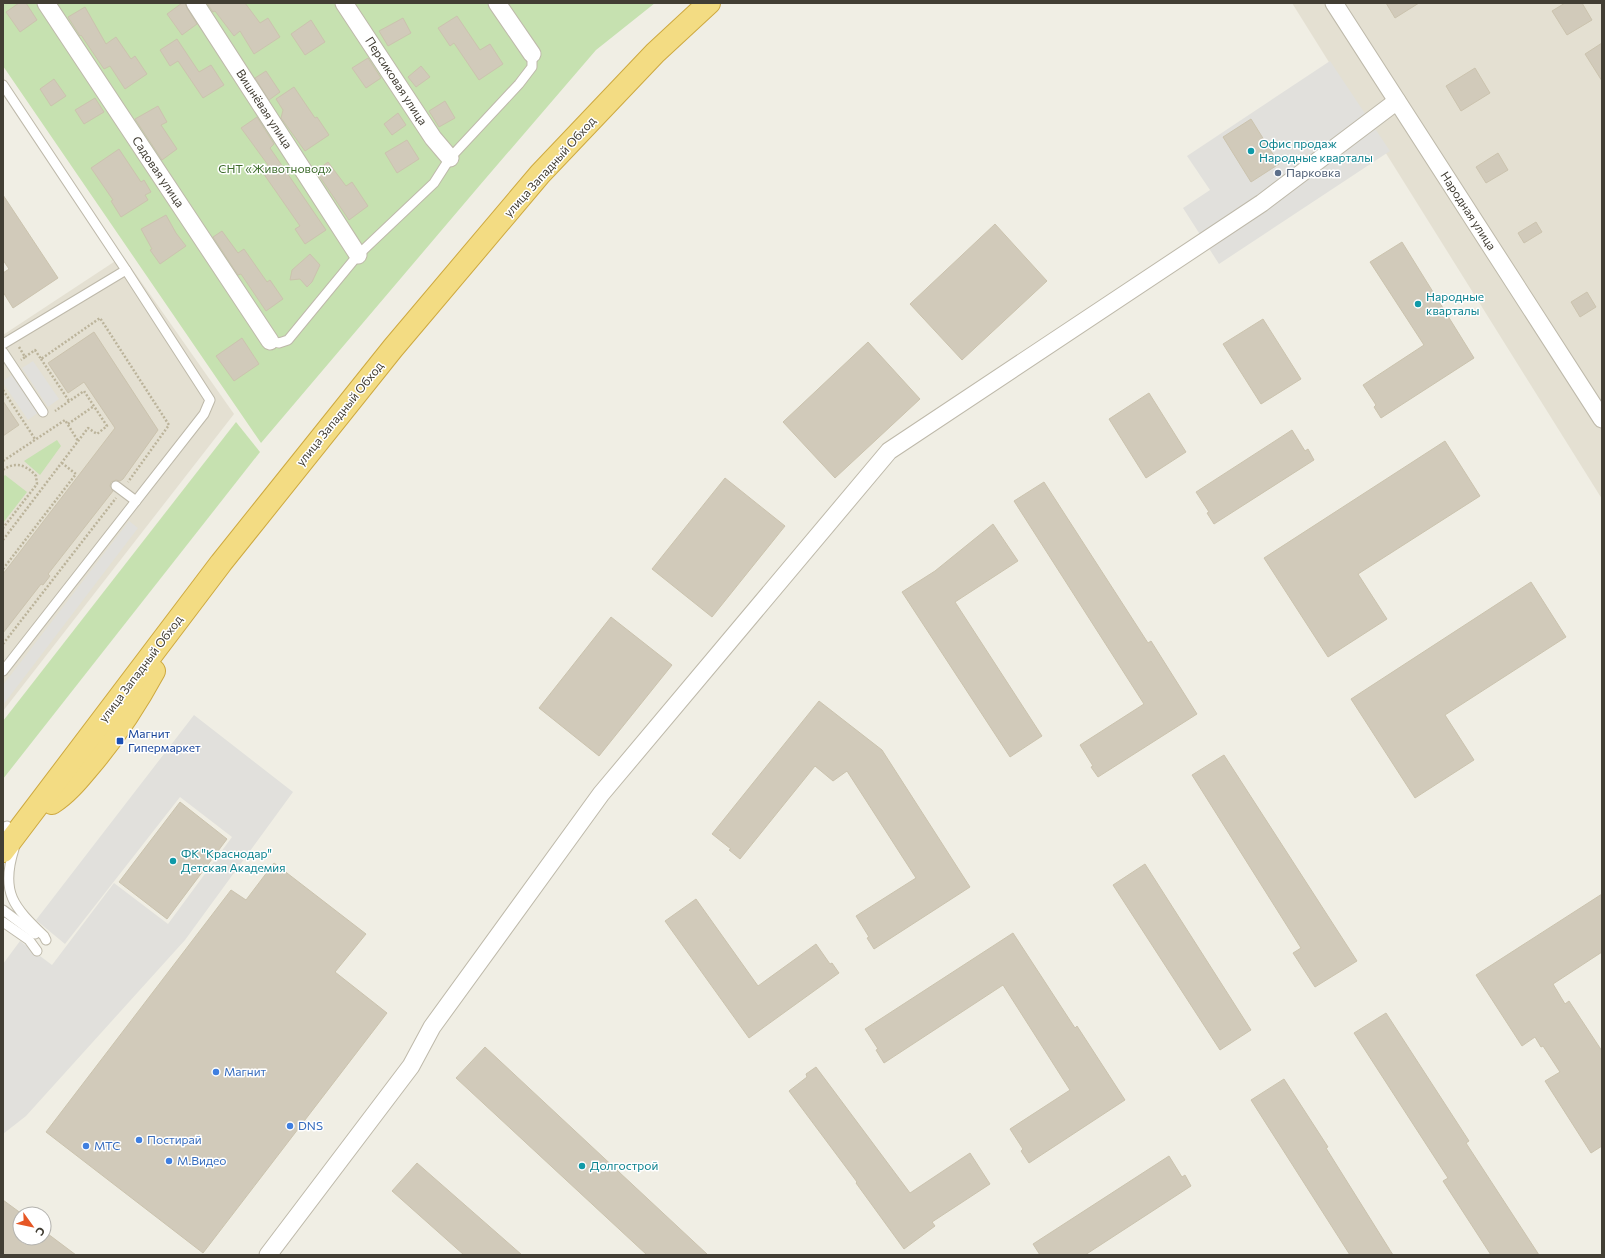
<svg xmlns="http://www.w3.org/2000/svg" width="1605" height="1258" font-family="Commissioner,sans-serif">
<rect width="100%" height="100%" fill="#f0eee4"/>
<g fill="#e4e0d2">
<polygon points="1292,3 1602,3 1602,500 1602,499"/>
<polygon points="123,256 234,414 3,711 3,335"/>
</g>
<g fill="#c6e1b0">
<polygon points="3,3 655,3 596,50 480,185 261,443 3,66"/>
<polygon points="236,422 260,452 3,779 3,721"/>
<polygon points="57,440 61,446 40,475 24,461"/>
<polygon points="5,475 27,492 3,523 3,477"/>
</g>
<g fill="#e1e0dc">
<polygon points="1330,61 1390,151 1219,264 1183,208 1210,190 1187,156"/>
<polygon points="33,361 59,399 48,407 22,368"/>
<polygon points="13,374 39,412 28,420 3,383 3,381"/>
<polygon points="129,521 138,528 3,705 3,685"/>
<polygon points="194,715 293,792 185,940 26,1116 3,1134 3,964 20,941 52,965 114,883 168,924 232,837 180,797 65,944 36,920"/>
</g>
<g fill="#d1caba" stroke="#cbc3ae">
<polygon points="19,3 26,3 37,20 20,32 6,12"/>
<polygon points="182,3 185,3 187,8 197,24 182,35 167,14"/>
<polygon points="207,3 245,3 260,23 268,18 280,37 254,54 240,31 234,36 215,11 213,12"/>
<polygon points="1386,3 1419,3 1395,18"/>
<polygon points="1565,3 1582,3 1592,20 1567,35 1552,11"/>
<polygon points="85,7 106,44 116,37 131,59 135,56 147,74 125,89 110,66 104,69 81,35 80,36 68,17"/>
<polygon points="457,16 480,50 490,44 503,64 479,80 454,43 450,46 438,28"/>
<polygon points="403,18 411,33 388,46 379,31"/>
<polygon points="311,20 325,42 305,55 291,34"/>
<polygon points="177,39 199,72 211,65 224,85 203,98 178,61 170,66 160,50"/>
<polygon points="1602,43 1602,81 1585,54"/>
<polygon points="368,58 381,78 366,88 352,68"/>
<polygon points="421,66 430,77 416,87 408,77"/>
<polygon points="1475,68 1490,93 1461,111 1446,86"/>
<polygon points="266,71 280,92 269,100 255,78"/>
<polygon points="54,79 66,96 51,106 40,89"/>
<polygon points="294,87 315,118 317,117 329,135 305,151 281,118 283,110 276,99"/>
<polygon points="95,98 104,112 84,124 75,110"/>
<polygon points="445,101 455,118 439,127 429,111"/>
<polygon points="158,106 167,122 161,125 177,149 162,160 135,119"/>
<polygon points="398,113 406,125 392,135 384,124"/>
<polygon points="257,117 274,144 270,148 326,230 305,244 295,229 300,226 261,170 268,165 241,128"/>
<polygon points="1251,119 1279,164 1251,182 1223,137"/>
<polygon points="407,140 419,159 397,173 385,153"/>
<polygon points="119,149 141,182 144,180 151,192 145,195 148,200 121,217 111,201 113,200 91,168"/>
<polygon points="1498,153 1508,170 1486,183 1476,167"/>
<polygon points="328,162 346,186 352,182 368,206 349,220 316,171"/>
<polygon points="3,195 58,278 13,308 3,292 3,273 9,269 3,260"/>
<polygon points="166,215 176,233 186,246 160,264 150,250 152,249 141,229"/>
<polygon points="1536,222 1542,232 1524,243 1518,233"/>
<polygon points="995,224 1047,281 962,360 910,304"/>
<polygon points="222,231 238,253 244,249 267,282 270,280 283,299 266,311 241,274 238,275 213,237"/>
<polygon points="1402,242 1474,358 1381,418 1374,407 1376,405 1363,385 1424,345 1370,262"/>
<polygon points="310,254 320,265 312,282 307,287 300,279 290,280 292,270"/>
<polygon points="1587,292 1596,307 1580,317 1571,302"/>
<polygon points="1263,319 1301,379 1261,404 1223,344"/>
<polygon points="94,332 158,430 123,479 120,481 116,480 111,482 110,486 113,491 48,574 50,576 43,585 41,584 3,633 3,574 115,428 84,382 68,393 48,363"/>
<polygon points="242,338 259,364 234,381 216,356"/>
<polygon points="868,342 920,399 835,478 783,422"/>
<polygon points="1149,393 1186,452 1146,478 1109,419"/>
<polygon points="3,401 19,425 3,436"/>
<polygon points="1292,430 1305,451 1308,449 1314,460 1214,524 1207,513 1209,512 1196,492"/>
<polygon points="1445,441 1480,496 1358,574 1387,619 1328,657 1264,558"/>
<polygon points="725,478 785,526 712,617 652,569"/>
<polygon points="1044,482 1148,643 1151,641 1197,714 1098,777 1091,767 1093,766 1080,745 1144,704 1014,501"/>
<polygon points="993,524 1018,561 955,602 1042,736 1010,757 902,592 935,571"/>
<polygon points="1531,582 1566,637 1445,715 1474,760 1415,798 1351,699"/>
<polygon points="611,617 672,665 599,756 539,708"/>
<polygon points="819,701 882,750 970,887 874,949 867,938 869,937 856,916 916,878 847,771 833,781 815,766 740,859 729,850 731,849 712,834"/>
<polygon points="1224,755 1357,961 1315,987 1293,953 1301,948 1192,775"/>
<polygon points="180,802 227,839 167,919 119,882"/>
<polygon points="274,863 366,934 335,972 387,1013 203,1253 46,1132 231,890 246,900"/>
<polygon points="1145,864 1251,1030 1220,1050 1113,885"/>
<polygon points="1602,894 1602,952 1553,984 1565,1004 1569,1001 1602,1051 1602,1146 1591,1153 1545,1081 1560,1072 1543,1046 1541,1047 1535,1037 1522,1046 1476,975"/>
<polygon points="696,899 758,986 816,944 830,964 832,963 839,973 749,1038 665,921"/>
<polygon points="1013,933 1075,1028 1077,1026 1125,1100 1029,1163 1021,1151 1023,1149 1010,1129 1070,1090 1003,985 884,1063 876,1050 878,1049 865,1029"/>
<polygon points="1386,1013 1469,1141 1466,1143 1539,1255 1491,1255 1443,1181 1448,1178 1354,1033"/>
<polygon points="485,1047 708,1255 647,1255 456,1078"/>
<polygon points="816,1067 910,1193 970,1153 990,1184 932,1222 935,1226 904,1249 856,1183 857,1182 789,1091 807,1077 806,1074"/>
<polygon points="1284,1079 1328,1147 1326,1148 1393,1255 1350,1255 1251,1100"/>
<polygon points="1169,1156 1182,1177 1185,1175 1191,1186 1085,1255 1040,1255 1033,1244"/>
<polygon points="417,1163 522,1255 464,1255 392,1191"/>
<polygon points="3,1200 22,1214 20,1214 20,1238 44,1238 44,1231 76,1255 3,1255"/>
</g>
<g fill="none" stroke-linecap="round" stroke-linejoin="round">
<defs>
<g id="service">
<polyline points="3,85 126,270 210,400 204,414 3,671"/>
<polyline points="270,341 279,343 288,340 358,255 434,183 450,158 519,84 532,67 532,54"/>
<polyline points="3,344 126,270"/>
<polyline points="3,352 43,412"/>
<polyline points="116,486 136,501"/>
<polyline points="3,828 7,826"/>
<path d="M14,849C0,893 14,907 44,936L46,940"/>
<polyline points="3,910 35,934"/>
<polyline points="3,922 29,940 37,951"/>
</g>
<g id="minor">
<polyline points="46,3 270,341"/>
<polyline points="195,3 358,255"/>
<polyline points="344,3 433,138 450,158"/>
<polyline points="497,3 532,54"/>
<polyline points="1334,3 1602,419"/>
<polyline points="268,1255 411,1066 432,1027 601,794 889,451 1262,203 1397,101"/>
</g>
<g id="trunk">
<path d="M52,803C66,794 77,781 87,769C113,739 135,706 154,671"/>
<polyline points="3,851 221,563 393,348 540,174 655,53 709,3"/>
</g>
</defs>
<use href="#service" stroke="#beb9aa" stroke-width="11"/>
<use href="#minor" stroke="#beb9aa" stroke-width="19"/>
<use href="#trunk" stroke="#cea940" stroke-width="24"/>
<g stroke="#bbb39a" stroke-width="2.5" stroke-dasharray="2 2" stroke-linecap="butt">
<polyline points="19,347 25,357 21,360"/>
<polyline points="25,357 35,350 41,359 100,318 169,425 128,482"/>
<polyline points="41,359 69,401"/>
<polyline points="3,390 35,439"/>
<polyline points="68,424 94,406"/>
<polyline points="3,461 65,420 78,441"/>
<path d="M3,470C15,461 27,465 36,476L37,484L3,528"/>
<polyline points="3,540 88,428 97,434 107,426 84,391 55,411"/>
<polyline points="3,569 76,474 62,463"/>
<polyline points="3,644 116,498"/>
</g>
<use href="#service" stroke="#fff" stroke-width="9"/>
<use href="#minor" stroke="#fff" stroke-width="17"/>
<use href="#trunk" stroke="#f3dc83" stroke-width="22"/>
</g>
<g fill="#0f9aa8" stroke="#fff" stroke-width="1.5">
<circle cx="1251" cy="151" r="4"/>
<circle cx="1418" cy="304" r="4"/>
<circle cx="173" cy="861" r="4"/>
<circle cx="582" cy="1166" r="4"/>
</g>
<circle fill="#5c6f8a" stroke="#fff" stroke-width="1.5" cx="1278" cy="173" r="4"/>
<rect fill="#1a4fb4" stroke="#fff" stroke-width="1.5" x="116" y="737" width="8" height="8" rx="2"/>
<g fill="#3f7fe0" stroke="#fff" stroke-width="1.5">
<circle cx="216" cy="1072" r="4"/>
<circle cx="290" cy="1126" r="4"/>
<circle cx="139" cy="1140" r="4"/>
<circle cx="86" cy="1146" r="4"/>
<circle cx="169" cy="1161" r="4"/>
</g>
<g text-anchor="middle" stroke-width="3" stroke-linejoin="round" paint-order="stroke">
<g font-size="12" fill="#423e34" stroke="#fff">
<text transform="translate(396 81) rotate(57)" y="4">Персиковая улица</text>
<text transform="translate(264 109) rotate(57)" y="4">Вишнёвая улица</text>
<text transform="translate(550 167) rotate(-48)" y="4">улица Западный Обход</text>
<text transform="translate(158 172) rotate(56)" y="4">Садовая улица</text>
<text transform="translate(1468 211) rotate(57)" y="4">Народная улица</text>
<text transform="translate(340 414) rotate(-51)" y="4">улица Западный Обход</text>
<text transform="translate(141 669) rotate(-53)" y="4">улица Западный Обход</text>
</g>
<g font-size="12" fill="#0d838f" stroke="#fff" text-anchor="start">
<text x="1259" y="148">Офис продаж<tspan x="1259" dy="14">Народные кварталы</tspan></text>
<text x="1426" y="301">Народные<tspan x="1426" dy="14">кварталы</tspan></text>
<text x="181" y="858">ФК "Краснодар"<tspan x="181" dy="14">Детская Академия</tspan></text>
<text x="590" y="1170">Долгострой</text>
</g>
<g font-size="12" fill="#3f6d2e" stroke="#fff">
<text x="275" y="173">СНТ «Животновод»</text>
</g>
<g font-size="12" fill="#4e5e75" stroke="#fff" text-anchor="start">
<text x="1286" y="177">Парковка</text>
</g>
<g font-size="12" fill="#164399" stroke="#fff" text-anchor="start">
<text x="128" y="738">Магнит<tspan x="128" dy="14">Гипермаркет</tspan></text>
</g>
<g font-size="12" fill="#366cbe" stroke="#fff" text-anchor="start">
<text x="224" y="1076">Магнит</text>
<text x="298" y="1130">DNS</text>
<text x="147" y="1144">Постирай</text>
<text x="94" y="1150">МТС</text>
<text x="177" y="1165">М.Видео</text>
</g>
</g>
<rect width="1605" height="1258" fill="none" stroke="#423e34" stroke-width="8"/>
<g transform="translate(32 1226) rotate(123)"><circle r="19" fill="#ffffff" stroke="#b3b2ae"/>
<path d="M0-3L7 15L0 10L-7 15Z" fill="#e65725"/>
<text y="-6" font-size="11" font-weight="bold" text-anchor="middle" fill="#423e34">С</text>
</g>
</svg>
